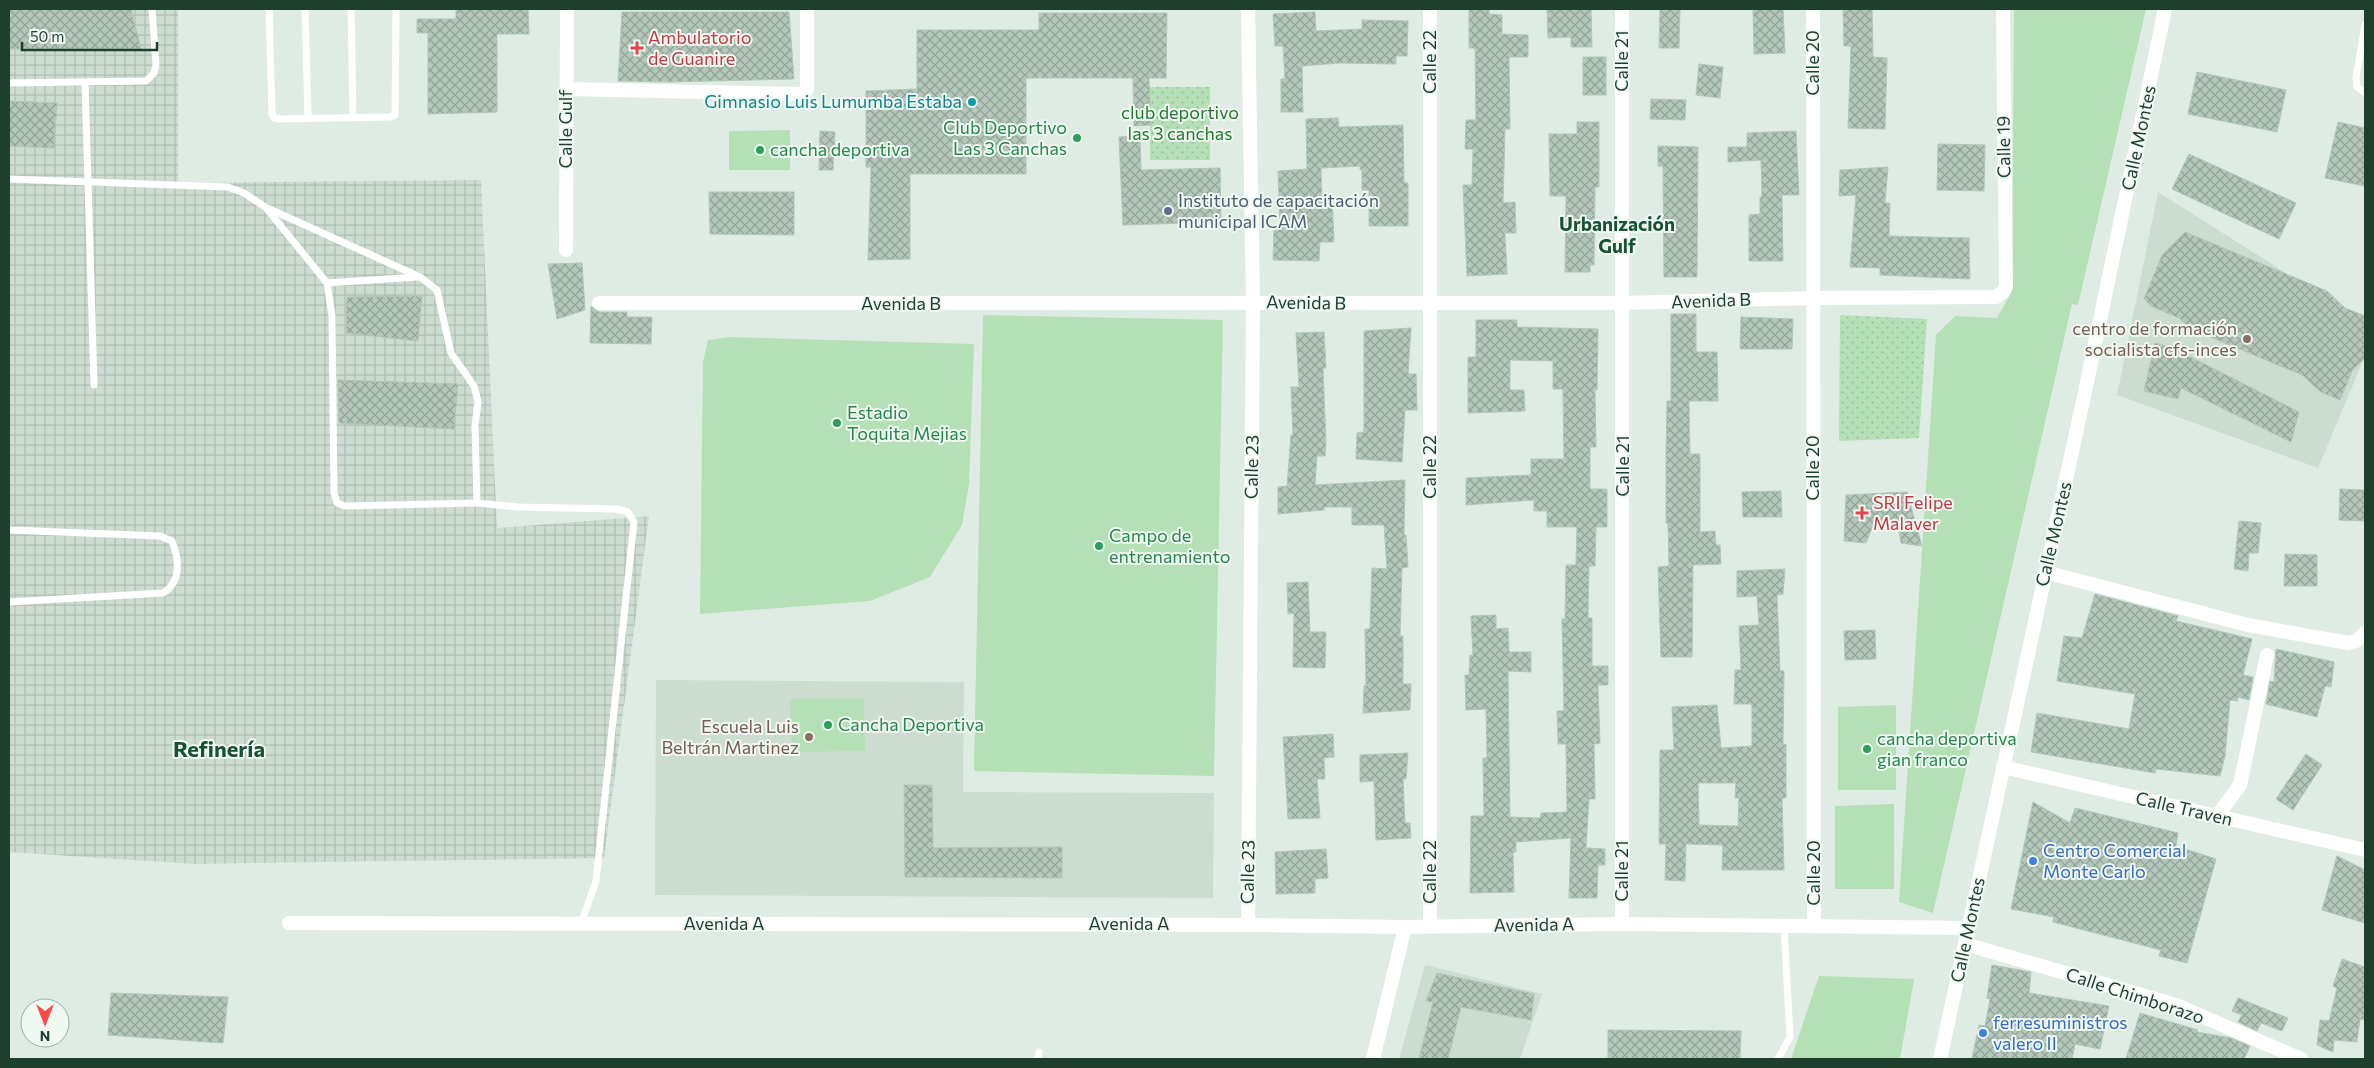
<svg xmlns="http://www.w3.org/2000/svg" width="2374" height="1068" font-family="Commissioner,sans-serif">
<defs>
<pattern id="industrial-grid" width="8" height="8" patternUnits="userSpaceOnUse" patternTransform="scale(1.25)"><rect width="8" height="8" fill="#cddcd1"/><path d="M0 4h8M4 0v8" fill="none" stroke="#b0beb4"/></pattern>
<pattern id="park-dots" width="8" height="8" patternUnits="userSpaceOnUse" patternTransform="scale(1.25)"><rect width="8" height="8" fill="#b5e0b6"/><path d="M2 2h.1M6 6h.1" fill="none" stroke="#9bc19d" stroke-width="1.8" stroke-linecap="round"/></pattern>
<pattern id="building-cross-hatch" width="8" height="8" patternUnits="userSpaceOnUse" patternTransform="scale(1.25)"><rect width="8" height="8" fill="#b4c7bb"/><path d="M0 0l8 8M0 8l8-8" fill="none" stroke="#92a398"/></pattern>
</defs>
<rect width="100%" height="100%" fill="#dfece3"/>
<g fill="#cddcd1">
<polygon points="2158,192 2365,323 2365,356 2318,468 2117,395"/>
<polygon points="656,680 964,682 963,792 1214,793 1213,898 655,895"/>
<polygon points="1425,965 1542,994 1520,1059 1399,1059"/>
</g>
<polygon fill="url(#industrial-grid)" points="9,9 178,9 178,183 481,180 497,528 649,516 604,858 194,864 9,852"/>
<g fill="#b5e0b6">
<polygon points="2014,9 2146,9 2078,305 2072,304 1933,913 1899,902 1936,335 1955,316 1997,318 2012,291"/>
<polygon points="790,130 790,170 729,170 729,131"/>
<polygon points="983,315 1223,320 1214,776 974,771"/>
<polygon points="730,337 974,344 969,484 962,525 930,577 870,601 700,614 703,362 708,340"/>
<polygon points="864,698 865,751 792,752 790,699"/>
<polygon points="1896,705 1896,790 1838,790 1838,707"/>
<polygon points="1894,804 1894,889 1835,889 1835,806"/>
<polygon points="1819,976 1914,979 1900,1059 1791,1059"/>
</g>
<g fill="url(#park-dots)">
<rect x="1150" y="87" width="60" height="73"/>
<polygon points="1840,315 1927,319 1919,438 1839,441"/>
</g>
<g fill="url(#building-cross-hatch)" stroke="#b1c6b8" fill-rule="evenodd">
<polygon points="9,9 131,9 141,49 9,49"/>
<polygon points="456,9 528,9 529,34 497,34 497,112 428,114 428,33 417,33 417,19 456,19"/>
<polygon points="1469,9 1489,9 1489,14 1502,15 1502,34 1528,35 1528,57 1509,57 1510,129 1505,129 1503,203 1515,202 1516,233 1505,233 1507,274 1467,276 1463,185 1472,185 1473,149 1465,149 1466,120 1476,120 1475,48 1469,48"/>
<polygon points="1547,9 1591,9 1592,47 1571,47 1571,37 1548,38"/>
<polygon points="1660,9 1680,9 1679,48 1659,48"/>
<polygon points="1753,9 1783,9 1785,53 1754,54"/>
<polygon points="1851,9 1872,9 1873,57 1887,58 1885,129 1848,128 1851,46 1844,46 1843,10"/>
<polygon points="622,12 789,12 794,79 671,82 618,81"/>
<polygon points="1315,12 1316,31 1362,29 1362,20 1408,21 1407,56 1396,56 1396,64 1340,63 1302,66 1303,112 1281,112 1281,79 1285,79 1283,46 1275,46 1273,14"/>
<polygon points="1039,13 1167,13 1166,78 1149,78 1151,125 1134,126 1133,78 1026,78 1026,174 910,174 910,259 868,260 871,167 866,167 866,91 917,89 917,30 1039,30"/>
<rect x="1583" y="57" width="23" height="38"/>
<polygon points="1699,64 1723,67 1720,98 1696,95"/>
<polygon points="2197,72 2286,90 2277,132 2188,114"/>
<polygon points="1651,99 1686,100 1685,120 1650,119"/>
<polygon points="9,101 57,103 54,148 9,146"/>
<polygon points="1338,118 1339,127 1403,125 1404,183 1408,183 1408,226 1369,226 1369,190 1362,190 1362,169 1360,170 1360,166 1321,168 1322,197 1332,197 1334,242 1320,242 1319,261 1273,260 1274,228 1280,228 1278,171 1307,169 1306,119"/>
<polygon points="1577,122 1599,122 1599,187 1595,187 1594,265 1590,265 1590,272 1565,272 1566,196 1550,196 1549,134 1577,134"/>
<polygon points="2338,122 2365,128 2365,186 2325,178"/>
<polygon points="820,131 835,132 833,170 819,170"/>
<polygon points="1796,131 1799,195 1782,195 1783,261 1749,261 1749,215 1760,214 1760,197 1762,197 1761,160 1728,162 1728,147 1747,147 1747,133"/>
<polygon points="1140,136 1141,170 1220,168 1221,222 1123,225 1119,137"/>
<polygon points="1938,144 1985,145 1984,191 1937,190"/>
<polygon points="1658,146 1698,147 1697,277 1664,277 1663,166 1658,166"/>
<polygon points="2189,154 2296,203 2279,239 2172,189"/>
<polygon points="1888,167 1885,203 1890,203 1889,236 1969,238 1970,279 1880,275 1880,268 1850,267 1856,195 1839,196 1840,170"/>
<polygon points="709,192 794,192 794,235 710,234"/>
<polygon points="2185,232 2327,291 2345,308 2365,316 2365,358 2352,371 2340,400 2321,392 2302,375 2191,329 2179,318 2151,306 2144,299 2162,255"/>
<polygon points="582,263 585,310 557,319 548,264"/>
<polygon points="422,296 418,341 346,333 347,297"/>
<polygon points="591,306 599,312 627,312 627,317 652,317 651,344 590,343"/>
<polygon points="1671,314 1696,314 1696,352 1717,352 1718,401 1689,401 1690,454 1700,454 1700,532 1715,531 1716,545 1720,545 1721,564 1693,565 1692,657 1661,657 1658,567 1669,566 1668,523 1666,523 1666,454 1667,401 1671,401"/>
<polygon points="1741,317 1793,319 1792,349 1740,349"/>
<polygon points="1476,320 1517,320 1517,327 1598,329 1597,390 1595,390 1596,447 1590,447 1590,489 1607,489 1607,527 1596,527 1595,566 1589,566 1588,618 1592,618 1592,666 1608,666 1608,685 1598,685 1600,743 1594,744 1595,799 1589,799 1586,848 1605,849 1605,865 1598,865 1597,898 1569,898 1571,838 1516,842 1516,852 1513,852 1514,892 1470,893 1471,816 1484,816 1483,758 1487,758 1486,709 1466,710 1465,675 1469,675 1470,655 1473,656 1471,616 1496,615 1496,629 1508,628 1509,652 1531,652 1531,672 1508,671 1510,817 1540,818 1541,813 1567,812 1566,744 1558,744 1557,711 1564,711 1562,619 1565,619 1566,565 1576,565 1577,527 1547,527 1547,511 1534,511 1534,500 1466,505 1466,478 1531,475 1531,459 1564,459 1563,389 1553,389 1553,361 1510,360 1510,390 1524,390 1525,411 1468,413 1468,357 1476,357"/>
<polygon points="1411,328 1408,374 1416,374 1417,410 1405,410 1402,462 1356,459 1357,433 1364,432 1364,331"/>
<polygon points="1324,332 1326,368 1323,368 1326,443 1325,456 1317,456 1315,485 1405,480 1404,535 1406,535 1408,567 1402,568 1400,636 1403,636 1403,684 1411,684 1410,710 1363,713 1364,686 1366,686 1365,629 1370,629 1372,568 1387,569 1384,525 1352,525 1352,507 1324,507 1324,510 1278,514 1278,487 1287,486 1291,435 1293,436 1291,387 1299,387 1296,333"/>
<polygon points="2155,343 2173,348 2299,412 2291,442 2181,388 2178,399 2144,391"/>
<polygon points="338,380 458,384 454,429 339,423"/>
<polygon points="2340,489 2365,490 2365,521 2339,520"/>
<polygon points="1781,491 1782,517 1743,517 1742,492"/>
<polygon points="1907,492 1922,546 1901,543 1897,521 1874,523 1866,543 1844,541 1846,495"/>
<polygon points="2239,521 2261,523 2258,553 2249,553 2248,571 2234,569"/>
<polygon points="2285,554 2317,555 2317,586 2284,586"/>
<path d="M1785,569L1783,594L1777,595L1780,671H1784L1783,745L1786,744V798H1782L1784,870H1722L1723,845L1686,844L1685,881L1665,880L1666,844H1659L1660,750H1674L1672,707L1717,705L1721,748L1752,746V704H1734L1735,670H1741L1739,626L1759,625L1757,596L1737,597V571ZM1698,783H1736L1735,798H1739L1738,826L1699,825Z"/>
<polygon points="1308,582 1310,632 1326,632 1325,668 1293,667 1294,613 1288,614 1287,583"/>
<polygon points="2095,594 2178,616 2176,621 2252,639 2243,675 2253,677 2249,700 2238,697 2237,701 2230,700 2225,756 2220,776 2156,769 2155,773 2031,752 2037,713 2129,729 2135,694 2057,681 2064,636 2082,638"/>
<polygon points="1875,630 1876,659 1845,660 1844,631"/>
<polygon points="2276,649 2334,662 2331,687 2325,686 2317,717 2266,704 2270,681 2274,682"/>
<polygon points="1333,734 1334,757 1324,758 1325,779 1317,779 1320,818 1288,819 1283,737"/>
<polygon points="1408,753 1406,779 1403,779 1405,823 1410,823 1411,838 1376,840 1374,781 1360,782 1360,755"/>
<polygon points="2306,754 2322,765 2293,810 2276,799"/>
<polygon points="904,785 932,785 933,848 1062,847 1062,878 905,877"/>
<polygon points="2033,802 2070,823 2075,808 2178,833 2176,846 2216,859 2187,963 2159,956 2161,950 2053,922 2054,917 2011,909"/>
<polygon points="1326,849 1328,878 1315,879 1315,893 1276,894 1275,852"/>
<polygon points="2337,856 2365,870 2365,923 2322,910"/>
<polygon points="2342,959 2365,967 2365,1020 2360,1019 2357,1042 2334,1040 2333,1052 2317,1045 2320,1020 2329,1021 2337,988 2333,986"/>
<polygon points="1992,965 2031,972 2029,993 2109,1006 2100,1049 2075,1044 2072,1059 1972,1059 1979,1025 1985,1026 1990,999 1987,998"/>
<polygon points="1437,973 1534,994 1531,1020 1461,1007 1448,1059 1419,1059 1433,1002 1426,1001"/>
<polygon points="111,993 228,997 223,1043 108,1035"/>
<polygon points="2238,998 2288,1018 2282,1031 2261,1023 2257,1031 2238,1022 2242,1015 2232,1011"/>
<polygon points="2140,1013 2198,1030 2197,1032 2231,1038 2250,1046 2244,1059 2126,1059"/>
<polygon points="1608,1030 1741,1031 1740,1059 1608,1059"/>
</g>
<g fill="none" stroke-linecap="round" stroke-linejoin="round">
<g stroke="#fff" stroke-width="7">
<polyline points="269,9 272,114 274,118 280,119 390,117 395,115 396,9"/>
<polyline points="305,9 308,117"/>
<polyline points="351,9 353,117"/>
<polyline points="2365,25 2356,78 2357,87 2365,93"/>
<polyline points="9,83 146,81 154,73 156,65 152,9"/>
<polyline points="85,83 94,385"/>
<polyline points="9,179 228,187 244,193 265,207 420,277 437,290 451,353 474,386 478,402 475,425 477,503 518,507 617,509 628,512 634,522 596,881 581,924"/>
<polyline points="267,209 327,283 332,316 334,493 337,503 345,506 477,503"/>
<polyline points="327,283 417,277"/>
<path d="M9,530L160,536L172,541C179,559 182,582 163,593L9,602"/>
<polyline points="1038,1059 1039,1052"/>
<polyline points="1778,1059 1790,1037 1784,926"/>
</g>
<g stroke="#fff" stroke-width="14">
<polyline points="1813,9 1814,926"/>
<polyline points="566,89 801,94 807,89 807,9"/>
<polyline points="566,250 567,9"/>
<polyline points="599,303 1623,303 1813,298 1996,297 2003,292 2006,286 2003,9"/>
<polyline points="2045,572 2248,625 2348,643 2356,641 2365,633"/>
<polyline points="2003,767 2365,850"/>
<polyline points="2217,816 2240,785 2267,655"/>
<polyline points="289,923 1248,925 1405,927 1622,924 1969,928"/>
<polyline points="1622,924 1622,9"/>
<polyline points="1248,925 1253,302 1248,9"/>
<polyline points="1430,926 1430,9"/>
<polyline points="1965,944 2176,1005 2301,1059"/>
<polyline points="1373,1059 1405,927"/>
<polyline points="1940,1059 2083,401 2165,9"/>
</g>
</g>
<g fill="#e0444e" stroke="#f0f8f2" stroke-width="2">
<path d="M634.5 40.5h5v5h5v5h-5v5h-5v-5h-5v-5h5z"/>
<path d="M1859.5 505.5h5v5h5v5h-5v5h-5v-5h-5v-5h5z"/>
</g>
<circle fill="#0f9aa8" stroke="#f0f8f2" stroke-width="2" cx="972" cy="102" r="5"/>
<g fill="#2e9e5b" stroke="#f0f8f2" stroke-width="2">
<circle cx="1077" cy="138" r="5"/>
<circle cx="760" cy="150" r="5"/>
<circle cx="837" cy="423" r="5"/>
<circle cx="1099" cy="546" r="5"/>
<circle cx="828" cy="725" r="5"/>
<circle cx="1867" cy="749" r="5"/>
</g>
<circle fill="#5c6f8a" stroke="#f0f8f2" stroke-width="2" cx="1168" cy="211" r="5"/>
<g fill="#8d6e63" stroke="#f0f8f2" stroke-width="2">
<circle cx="2247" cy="339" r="5"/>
<circle cx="809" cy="737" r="5"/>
</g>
<g fill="#3f7fe0" stroke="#f0f8f2" stroke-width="2">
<circle cx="2033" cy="861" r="5"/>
<circle cx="1983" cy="1033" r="5"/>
</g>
<g text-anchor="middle" stroke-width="4" stroke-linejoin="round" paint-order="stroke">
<g font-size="18" fill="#be3a42" stroke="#f0f8f2" text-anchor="start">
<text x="648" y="44">Ambulatorio<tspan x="648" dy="21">de Guanire</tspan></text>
<text x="1873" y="509">SRI Felipe<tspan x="1873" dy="21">Malaver</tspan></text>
</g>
<g font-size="18" fill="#1e3e2e" stroke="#f0f8f2">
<text transform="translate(1622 61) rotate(-90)" y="6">Calle 21</text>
<text transform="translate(1430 62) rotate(-90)" y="6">Calle 22</text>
<text transform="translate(1813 63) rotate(-90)" y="6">Calle 20</text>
<text transform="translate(566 129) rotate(-90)" y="6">Calle Gulf</text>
<text transform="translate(2139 138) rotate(-78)" y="6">Calle Montes</text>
<text transform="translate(2004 147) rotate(-91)" y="6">Calle 19</text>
<text transform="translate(1711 301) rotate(-2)" y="6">Avenida B</text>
<text transform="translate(1306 303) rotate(1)" y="6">Avenida B</text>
<text x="901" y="310">Avenida B</text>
<text transform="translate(1623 466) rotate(-90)" y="6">Calle 21</text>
<text transform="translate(1252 467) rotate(-89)" y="6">Calle 23</text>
<text transform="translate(1430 467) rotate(-90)" y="6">Calle 22</text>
<text transform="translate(1813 468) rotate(-90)" y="6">Calle 20</text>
<text transform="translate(2054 534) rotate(-77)" y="6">Calle Montes</text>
<text transform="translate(2184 809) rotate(13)" y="6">Calle Traven</text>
<text transform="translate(1622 871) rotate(-90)" y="6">Calle 21</text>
<text transform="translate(1248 872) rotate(-89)" y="6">Calle 23</text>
<text transform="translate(1430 872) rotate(-90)" y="6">Calle 22</text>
<text transform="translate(1814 873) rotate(-90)" y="6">Calle 20</text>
<text x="724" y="930">Avenida A</text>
<text x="1129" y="930">Avenida A</text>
<text transform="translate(1534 925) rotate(-1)" y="6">Avenida A</text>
<text transform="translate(1968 930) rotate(-78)" y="6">Calle Montes</text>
<text transform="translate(2135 996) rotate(18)" y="6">Calle Chimborazo</text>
</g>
<g font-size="18" fill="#0d838f" stroke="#f0f8f2" text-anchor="end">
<text x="962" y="108">Gimnasio Luis Lumumba Estaba</text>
</g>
<g font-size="18" fill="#247930" stroke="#f0f8f2">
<text x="1180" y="119">club deportivo<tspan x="1180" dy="21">las 3 canchas</tspan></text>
</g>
<g font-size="18" fill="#27864d" stroke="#f0f8f2" text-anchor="start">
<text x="1067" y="134" text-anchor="end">Club Deportivo<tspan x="1067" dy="21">Las 3 Canchas</tspan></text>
<text x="770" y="156">cancha deportiva</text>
<text x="847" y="419">Estadio<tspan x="847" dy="21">Toquita Mejias</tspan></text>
<text x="1109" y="542">Campo de<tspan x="1109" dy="21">entrenamiento</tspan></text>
<text x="838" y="731">Cancha Deportiva</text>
<text x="1877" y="745">cancha deportiva<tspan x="1877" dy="21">gian franco</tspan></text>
</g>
<g font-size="18" fill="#4e5e75" stroke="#f0f8f2" text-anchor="start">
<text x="1178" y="207">Instituto de capacitación<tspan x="1178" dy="21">municipal ICAM</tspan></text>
</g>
<g font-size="18" fill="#785e54" stroke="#f0f8f2" text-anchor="end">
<text x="2237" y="335">centro de formación<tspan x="2237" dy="21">socialista cfs-inces</tspan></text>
<text x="799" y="733">Escuela Luis<tspan x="799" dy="21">Beltrán Martinez</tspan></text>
</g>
<g font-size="18" fill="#366cbe" stroke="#f0f8f2" text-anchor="start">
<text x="2043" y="857">Centro Comercial<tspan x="2043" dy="21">Monte Carlo</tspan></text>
<text x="1993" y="1029">ferresuministros<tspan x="1993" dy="21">valero II</tspan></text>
</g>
<g font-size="19" font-weight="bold" fill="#185236" stroke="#f0f8f2">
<text x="1617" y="231">Urbanización<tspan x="1617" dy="22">Gulf</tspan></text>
</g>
<g font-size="22" font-weight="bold" fill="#185236" stroke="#f0f8f2">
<text x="219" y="757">Refinería</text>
</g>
</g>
<rect width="2374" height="1068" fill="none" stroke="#1e3e2e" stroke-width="20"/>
<g transform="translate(45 1023) rotate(180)"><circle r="24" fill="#f0f8f2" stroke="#9caea4"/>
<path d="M0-4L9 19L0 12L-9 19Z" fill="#ff4a4a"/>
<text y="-8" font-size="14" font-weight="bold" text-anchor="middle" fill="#1e3e2e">N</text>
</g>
<path d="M22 42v8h135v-8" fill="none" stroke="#1e3e2e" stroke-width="2.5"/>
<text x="30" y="42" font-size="15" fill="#1e3e2e" stroke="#f0f8f2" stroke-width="4" paint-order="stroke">50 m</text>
</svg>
